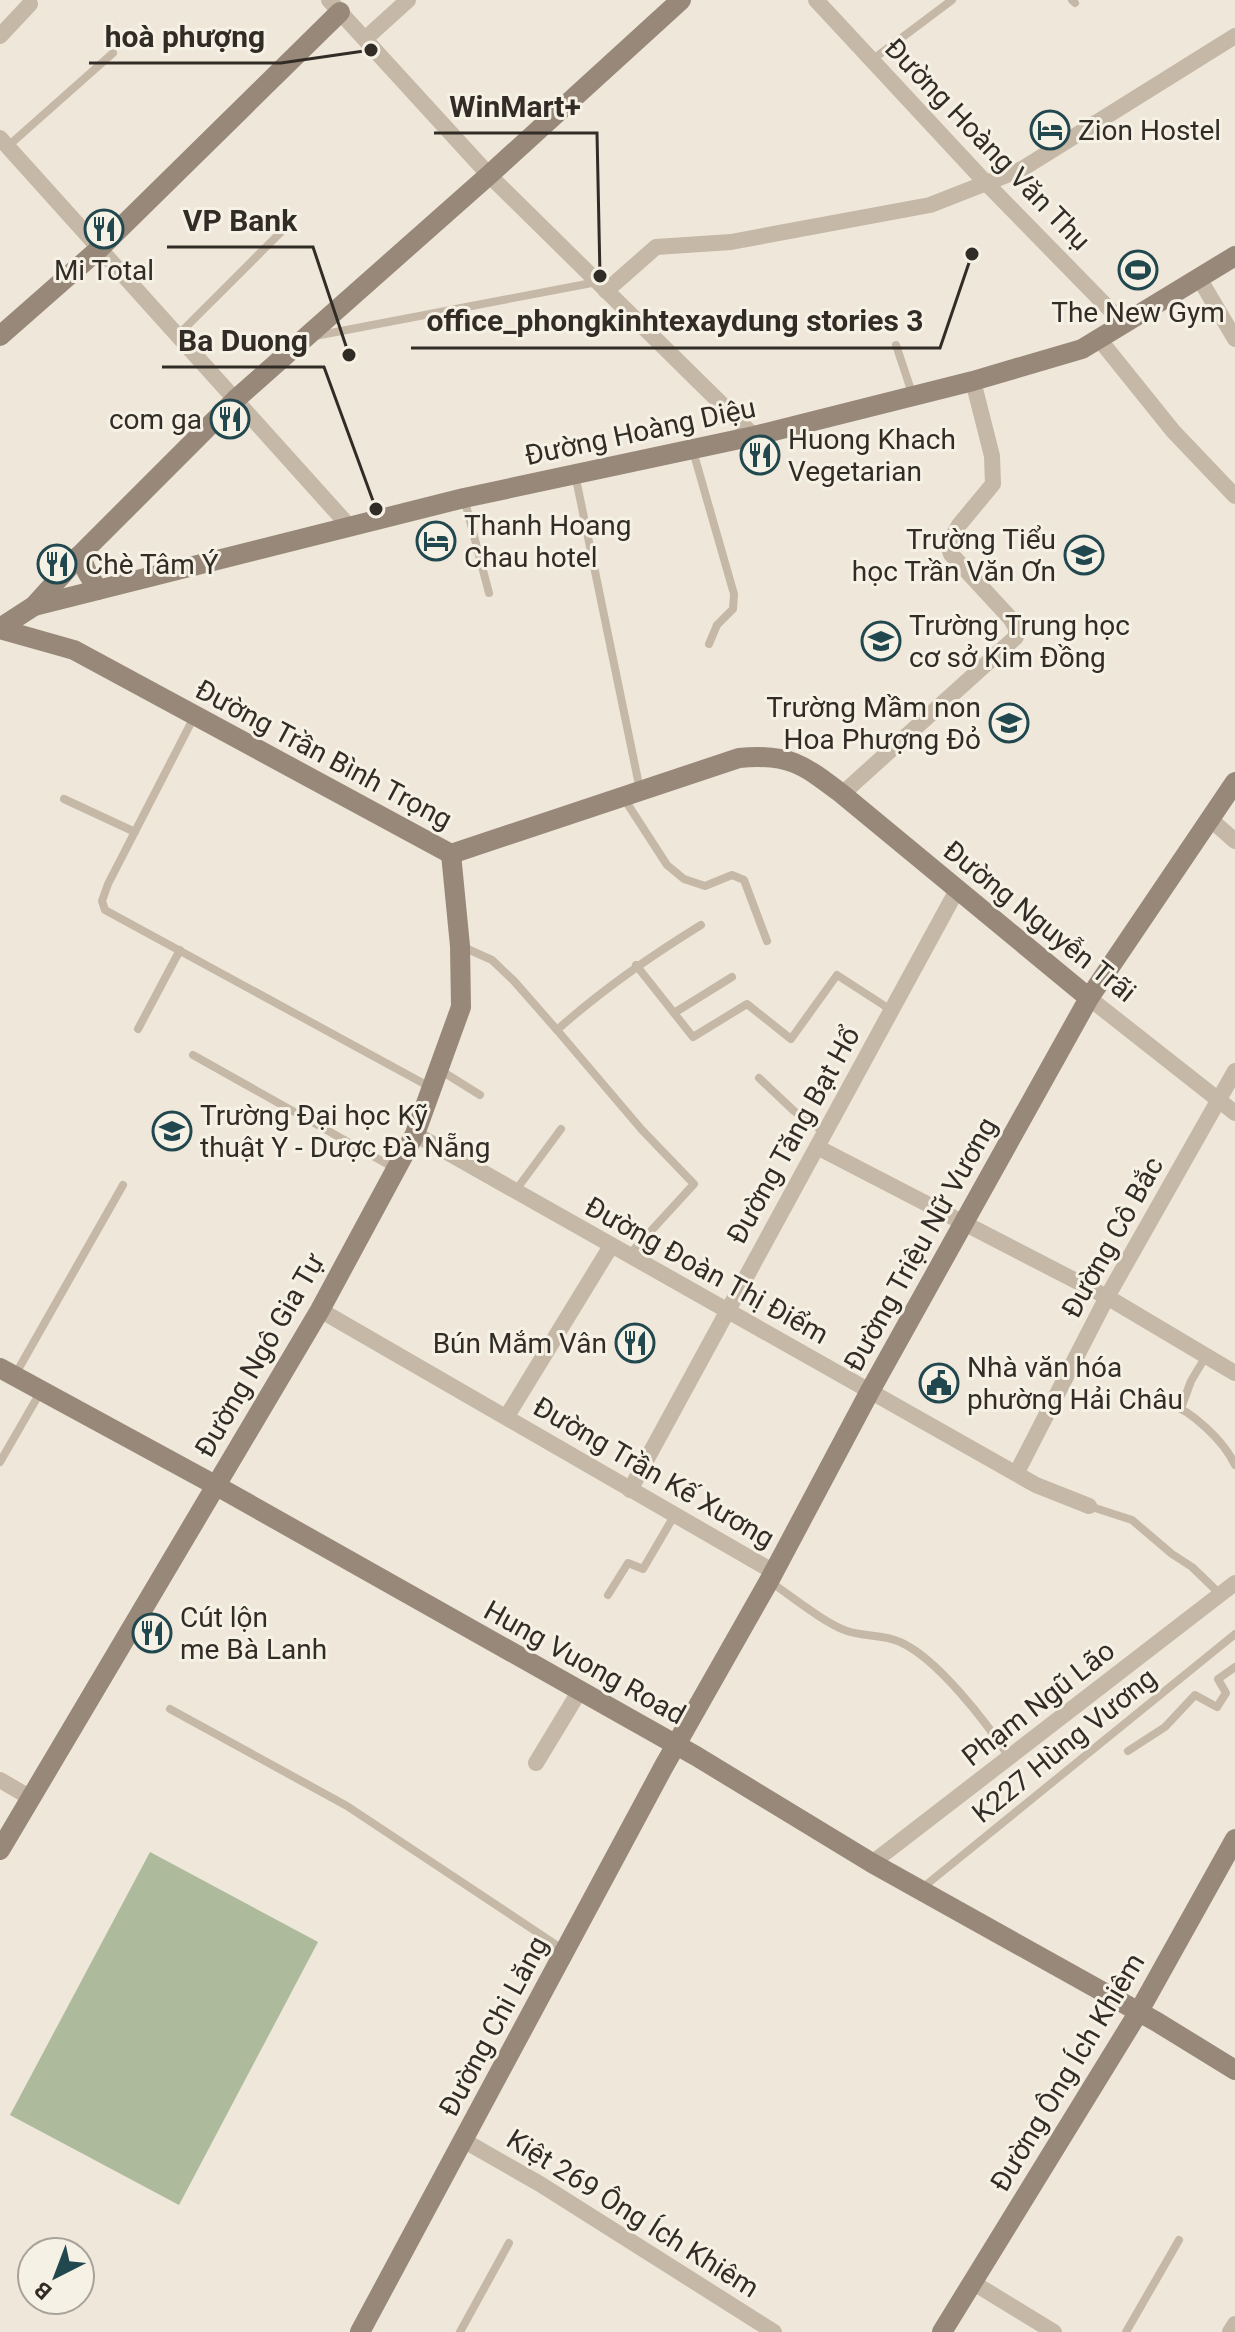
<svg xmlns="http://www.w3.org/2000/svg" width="1235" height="2332" font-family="Roboto,sans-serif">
<rect width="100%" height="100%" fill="#eee7da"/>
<polygon fill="#adbb9c" points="150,1852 318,1942 179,2205 10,2115"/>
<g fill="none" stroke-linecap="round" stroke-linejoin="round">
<g stroke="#c5b8a7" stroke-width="8">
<polyline points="1072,0 1075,3"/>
<polyline points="872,60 952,0"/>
<polyline points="7,147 113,53"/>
<polyline points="178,335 286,227"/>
<polyline points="315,336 597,282"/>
<polyline points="896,345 912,393"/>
<polyline points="693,451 734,594 733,609 717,625 709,644"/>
<polyline points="575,474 640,790"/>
<polyline points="464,498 489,593"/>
<polyline points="194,717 108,884 102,901 105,910 430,1087"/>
<polyline points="623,797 667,865 684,879 705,886 732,875 744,880 767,941"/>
<polyline points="64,799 135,832"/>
<polyline points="463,947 492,960 514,981 557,1030"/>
<polyline points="636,965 693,1037 747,1004 791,1039 837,975 891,1010"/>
<polyline points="674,1013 732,977"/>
<polyline points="138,1029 180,950"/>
<polyline points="193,1055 396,1169"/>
<polyline points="440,1070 480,1095"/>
<polyline points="759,1078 794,1111 824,1132"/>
<polyline points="516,1190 561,1129"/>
<path d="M628,1256L694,1184L642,1130L557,1030C603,989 649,957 701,925"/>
<polyline points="15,1375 123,1185"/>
<path d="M1168,1403C1192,1411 1224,1441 1235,1465"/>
<polyline points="1181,1408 1191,1381 1206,1356"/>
<polyline points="0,1462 41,1391"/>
<polyline points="1089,1506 1132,1520 1172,1554 1192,1567 1220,1594"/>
<path d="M769,1581C790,1595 824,1623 847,1631C864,1637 883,1634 900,1642C937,1658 987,1723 1009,1757"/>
<polyline points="608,1595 628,1563 643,1569 674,1516"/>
<polyline points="170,1709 347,1806 564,1950"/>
<polyline points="1128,1751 1165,1727 1195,1695 1217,1707 1226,1693 1218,1679 1235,1667"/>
<polyline points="921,1889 1235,1634"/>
<polyline points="460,2332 509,2243"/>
<polyline points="1126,2332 1179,2240"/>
</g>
<g stroke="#c5b8a7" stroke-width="16">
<polyline points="329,0 489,175 754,436"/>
<polyline points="816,0 987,184 1123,323"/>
<polyline points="0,36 30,4"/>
<polyline points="365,39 408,0"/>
<polyline points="0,138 349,526"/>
<polyline points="1199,278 1235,339"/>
<polyline points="606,291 656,247 731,242 930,205 1022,169 1235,36"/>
<polyline points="1099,339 1173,431 1235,496"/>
<polyline points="842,794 1016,637 1016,628 1011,619 951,554 948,545 959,525 993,484 992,456 973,381"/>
<polyline points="1210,819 1235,841"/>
<polyline points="1089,998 1235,1113"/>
<polyline points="415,1134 1036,1485 1089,1506"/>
<polyline points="817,1147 1107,1297 1235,1373"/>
<polyline points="320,1310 774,1572"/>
<polyline points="507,1416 611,1246"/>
<polyline points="1017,1472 1107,1297 1235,1071"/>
<polyline points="630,1490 957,890"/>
<polyline points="536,1763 579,1692"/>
<polyline points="0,1780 31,1798"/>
<polyline points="872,1863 1235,1583"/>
<polyline points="463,2140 540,2184 774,2332"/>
<polyline points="972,2282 1054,2332"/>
<polyline points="1230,2332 1235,2324"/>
</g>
<g stroke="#988879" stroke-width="20">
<polyline points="0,336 99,249 340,12"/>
<polyline points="80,555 87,572 98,590"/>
<polyline points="34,606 464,498 754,436 973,381 1082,349 1235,256"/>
<polyline points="0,628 34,606 80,555 236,399 489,175 681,0"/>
<path d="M0,629L74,650L451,854L739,758C789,753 804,765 842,794L1089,998"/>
<polyline points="0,1368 215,1485 696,1756 872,1863 1157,2022 1235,2070"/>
<polyline points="0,1850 320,1310 415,1134 461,1007 460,946 451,854"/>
<polyline points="360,2332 664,1766 769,1581 870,1391 1089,998 1235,782"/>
<polyline points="942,2332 1138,2013 1235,1839"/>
</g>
</g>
<defs>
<symbol id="hotel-ring" viewBox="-11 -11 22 22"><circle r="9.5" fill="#f6f1e5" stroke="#21474f" stroke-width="1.5"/><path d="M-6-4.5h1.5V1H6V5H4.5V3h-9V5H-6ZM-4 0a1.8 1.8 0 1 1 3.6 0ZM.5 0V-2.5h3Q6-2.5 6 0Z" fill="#21474f"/></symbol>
<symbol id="restaurant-ring" viewBox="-11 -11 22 22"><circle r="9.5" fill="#f6f1e5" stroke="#21474f" stroke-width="1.5"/><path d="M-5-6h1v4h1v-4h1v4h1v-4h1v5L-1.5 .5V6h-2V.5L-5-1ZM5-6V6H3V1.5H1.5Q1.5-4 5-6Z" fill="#21474f"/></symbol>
<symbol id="stadium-ring" viewBox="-11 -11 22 22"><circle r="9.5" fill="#f6f1e5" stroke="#21474f" stroke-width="1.5"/><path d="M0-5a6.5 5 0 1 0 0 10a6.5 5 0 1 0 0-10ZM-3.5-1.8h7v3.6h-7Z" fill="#21474f"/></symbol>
<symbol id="school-ring" viewBox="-11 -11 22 22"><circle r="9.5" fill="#f6f1e5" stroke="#21474f" stroke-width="1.5"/><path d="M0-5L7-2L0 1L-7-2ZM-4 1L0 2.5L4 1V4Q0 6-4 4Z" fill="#21474f"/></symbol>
<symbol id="university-ring" viewBox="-11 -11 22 22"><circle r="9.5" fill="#f6f1e5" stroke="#21474f" stroke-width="1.5"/><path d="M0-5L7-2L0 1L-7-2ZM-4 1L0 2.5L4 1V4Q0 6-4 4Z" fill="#21474f"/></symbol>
<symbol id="civic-ring" viewBox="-11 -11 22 22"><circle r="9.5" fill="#f6f1e5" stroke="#21474f" stroke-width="1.5"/><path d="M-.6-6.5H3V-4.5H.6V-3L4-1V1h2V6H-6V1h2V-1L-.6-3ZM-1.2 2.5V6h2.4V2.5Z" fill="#21474f"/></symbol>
</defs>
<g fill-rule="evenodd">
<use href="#hotel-ring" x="1028" y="108" width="44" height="44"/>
<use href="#restaurant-ring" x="82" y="207" width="44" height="44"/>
<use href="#stadium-ring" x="1116" y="248" width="44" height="44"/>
<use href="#restaurant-ring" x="208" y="397" width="44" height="44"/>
<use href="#restaurant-ring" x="738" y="433" width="44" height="44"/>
<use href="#hotel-ring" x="414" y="519" width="44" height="44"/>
<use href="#school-ring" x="1062" y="533" width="44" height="44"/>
<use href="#restaurant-ring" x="35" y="542" width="44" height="44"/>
<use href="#school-ring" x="859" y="619" width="44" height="44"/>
<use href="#school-ring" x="987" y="701" width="44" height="44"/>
<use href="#university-ring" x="150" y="1109" width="44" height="44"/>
<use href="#restaurant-ring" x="613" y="1321" width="44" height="44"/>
<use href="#civic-ring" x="917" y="1361" width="44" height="44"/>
<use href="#restaurant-ring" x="130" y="1611" width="44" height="44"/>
</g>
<g text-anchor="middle" stroke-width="6" stroke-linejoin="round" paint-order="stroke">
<g font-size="28" fill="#322c27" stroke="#f6f1e5" text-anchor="start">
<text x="1078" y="140">Zion Hostel</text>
<text x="104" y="280" text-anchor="middle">Mi Total</text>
<text x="1138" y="322" text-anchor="middle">The New Gym</text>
<text x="202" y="429" text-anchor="end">com ga</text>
<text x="788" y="449">Huong Khach<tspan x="788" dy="32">Vegetarian</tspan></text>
<text x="464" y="535">Thanh Hoang<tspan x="464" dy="32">Chau hotel</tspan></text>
<text x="1056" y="549" text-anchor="end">Trường Tiểu<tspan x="1056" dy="32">học Trần Văn Ơn</tspan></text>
<text x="85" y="574">Chè Tâm Ý</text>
<text x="909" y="635">Trường Trung học<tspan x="909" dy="32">cơ sở Kim Đồng</tspan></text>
<text x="981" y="717" text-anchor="end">Trường Mầm non<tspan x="981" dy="32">Hoa Phượng Đỏ</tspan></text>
<text x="200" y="1125">Trường Đại học Kỹ<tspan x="200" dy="32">thuật Y - Dược Đà Nẵng</tspan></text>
<text x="607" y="1353" text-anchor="end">Bún Mắm Vân</text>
<text x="967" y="1377">Nhà văn hóa<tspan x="967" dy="32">phường Hải Châu</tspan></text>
<text x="180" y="1627">Cút lộn<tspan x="180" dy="32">me Bà Lanh</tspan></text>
</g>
<g font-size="28" fill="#322c27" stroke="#f6f1e5">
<text transform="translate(988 144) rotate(46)" y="10">Đường Hoàng Văn Thụ</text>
<text transform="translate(640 431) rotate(-12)" y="10">Đường Hoàng Diệu</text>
<text transform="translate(324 754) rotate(28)" y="10">Đường Trần Bình Trọng</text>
<text transform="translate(1040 921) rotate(39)" y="10">Đường Nguyễn Trãi</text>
<text transform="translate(793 1135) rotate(-61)" y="10">Đường Tăng Bạt Hổ</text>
<text transform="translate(1112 1237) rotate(-61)" y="10">Đường Cô Bắc</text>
<text transform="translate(920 1244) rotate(-61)" y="10">Đường Triệu Nữ Vương</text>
<text transform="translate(707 1270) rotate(29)" y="10">Đường Đoàn Thị Điểm</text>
<text transform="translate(259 1355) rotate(-60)" y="10">Đường Ngô Gia Tự</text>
<text transform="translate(654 1472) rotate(30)" y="10">Đường Trần Kế Xương</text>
<text transform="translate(585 1662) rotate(29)" y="10">Hung Vuong Road</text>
<text transform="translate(1038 1703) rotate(-38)" y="10">Phạm Ngũ Lão</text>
<text transform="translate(1064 1745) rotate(-39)" y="10">K227 Hùng Vương</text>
<text transform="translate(493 2026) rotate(-62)" y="10">Đường Chi Lăng</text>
<text transform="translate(1067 2072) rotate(-59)" y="10">Đường Ông Ích Khiêm</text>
<text transform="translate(633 2213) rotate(32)" y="10">Kiệt 269 Ông Ích Khiêm</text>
</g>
</g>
<path fill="none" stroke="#322c27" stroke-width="3" d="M371 50L281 63H89M600 276L597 133H434M349 355L313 247H167M972 254L940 348H411M376 509L324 367H162"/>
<g fill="#322c27" stroke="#f6f1e5" stroke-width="3">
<circle cx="371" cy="50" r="8"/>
<circle cx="600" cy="276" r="8"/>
<circle cx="349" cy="355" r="8"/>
<circle cx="972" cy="254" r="8"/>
<circle cx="376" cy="509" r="8"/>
</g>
<g font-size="30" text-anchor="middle" font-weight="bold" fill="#322c27" stroke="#f6f1e5" stroke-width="6" stroke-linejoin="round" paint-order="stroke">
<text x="185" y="47">hoà phượng</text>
<text x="515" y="117">WinMart+</text>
<text x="240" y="231">VP Bank</text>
<text x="675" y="331">office_phongkinhtexaydung stories 3</text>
<text x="243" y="351">Ba Duong</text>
</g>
<g transform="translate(56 2276) rotate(222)"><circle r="38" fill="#f6f1e5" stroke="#a8a299" stroke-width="2"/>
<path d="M0-6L14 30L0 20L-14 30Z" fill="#21474f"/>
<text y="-12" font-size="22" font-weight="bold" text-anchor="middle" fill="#322c27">B</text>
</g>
</svg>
